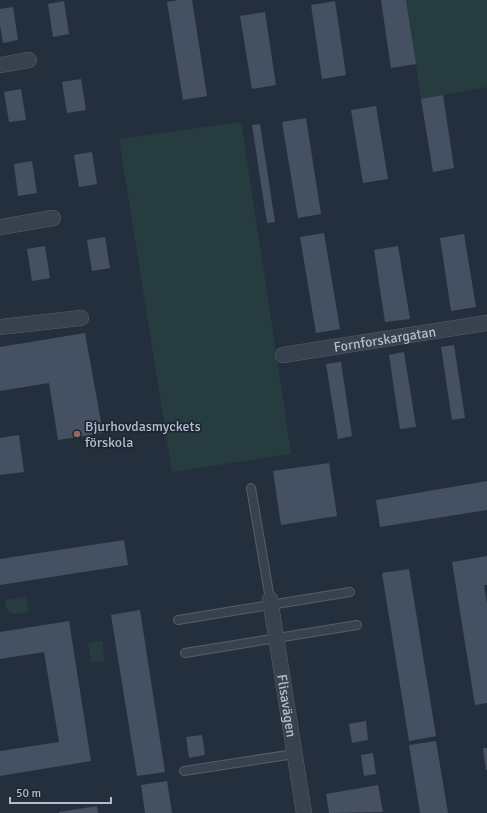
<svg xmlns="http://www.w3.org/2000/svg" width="487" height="813" font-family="Signika,sans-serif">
<rect width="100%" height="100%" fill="#242f3e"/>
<g fill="#263c3f">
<polygon points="406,0 487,0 487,87 421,99"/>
<polygon points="241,122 276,351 291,454 172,472 119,139"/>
<path d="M26,597L29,612C15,613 6,618 5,600Z"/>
<polygon points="102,641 105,661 91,663 88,643"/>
</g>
<g fill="#455162">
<polygon points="179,0 192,0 207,96 183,100 167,2"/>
<polygon points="381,0 406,0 416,64 391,68"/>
<polygon points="64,1 69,34 53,37 48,4"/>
<polygon points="335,1 346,75 322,79 311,5"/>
<polygon points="13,7 18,40 3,43 0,25 0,9"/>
<polygon points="265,12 276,85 252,89 240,16"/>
<polygon points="81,79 86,110 67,113 62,82"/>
<polygon points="21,89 26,120 9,122 4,92"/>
<polygon points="443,95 454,168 433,172 421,99"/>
<polygon points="376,106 388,179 363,183 351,110"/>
<polygon points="306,118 321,214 298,218 282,122"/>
<polygon points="260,124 275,222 267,223 252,125"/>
<polygon points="92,152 97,184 79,187 74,155"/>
<polygon points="32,161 37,193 18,196 14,164"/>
<polygon points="324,233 340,329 316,333 300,237"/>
<polygon points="464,234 476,307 451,311 440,238"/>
<polygon points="105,237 110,268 92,271 87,240"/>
<polygon points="45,246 50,278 32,281 27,249"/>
<polygon points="398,246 410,319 385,322 374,250"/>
<polygon points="85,333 103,433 58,440 49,383 0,391 0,347"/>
<polygon points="454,345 465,418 452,420 441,347"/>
<polygon points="404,352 416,427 400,429 389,355"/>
<polygon points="341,362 352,436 338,439 326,364"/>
<polygon points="19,435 24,472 0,475 0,438"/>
<polygon points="329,463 337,516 281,525 273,471"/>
<polygon points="487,481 487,510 380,527 376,500"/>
<polygon points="124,540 128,565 0,585 0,559"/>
<polygon points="487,556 487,585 484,585 487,604 487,703 475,705 452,562"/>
<polygon points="409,569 436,736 409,741 382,573"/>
<polygon points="140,610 165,772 137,776 111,615"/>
<polygon points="69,621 91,761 0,776 0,751 59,742 44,652 0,659 0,632"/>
<polygon points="366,721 368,740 352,743 349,724"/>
<polygon points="202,735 205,755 189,758 186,737"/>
<polygon points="436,741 448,813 420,813 409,745"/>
<polygon points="483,748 487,748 487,770 486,770"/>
<polygon points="373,753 376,774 364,776 361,755"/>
<polygon points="167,781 172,813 145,813 141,785"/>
<polygon points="378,785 383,812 329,813 326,794"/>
<polygon points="97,806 98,813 59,813 59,812"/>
</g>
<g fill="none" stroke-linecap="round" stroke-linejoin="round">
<defs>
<g id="lane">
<polyline points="251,488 270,599"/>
<polyline points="178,620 350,592"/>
<polyline points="185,653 357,625"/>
<polyline points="184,771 294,754"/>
</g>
<g id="street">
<polyline points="0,65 29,60"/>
<polyline points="0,227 53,218"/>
<polyline points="0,327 81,318"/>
<path id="s1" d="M283,355L487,323"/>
<path id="s2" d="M270,599L304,813"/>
</g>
</defs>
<use href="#lane" stroke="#565f6c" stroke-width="10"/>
<use href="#street" stroke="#565f6c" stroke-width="16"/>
<use href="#lane" stroke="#38414e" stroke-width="8"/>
<use href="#street" stroke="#38414e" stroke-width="15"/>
</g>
<circle fill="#8d6e63" stroke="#1d2633" stroke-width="1.5" cx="77" cy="434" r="4"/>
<g text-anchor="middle" stroke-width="3.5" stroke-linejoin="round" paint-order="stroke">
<g font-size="14" fill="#b4bcc9" stroke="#1d2633">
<text dy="5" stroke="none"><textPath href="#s1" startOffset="103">Fornforskargatan</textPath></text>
<text dy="5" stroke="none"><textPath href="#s2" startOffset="108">Flisavägen</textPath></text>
</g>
<g font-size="14" fill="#b4bcc9" stroke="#1d2633" text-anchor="start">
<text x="85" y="431">Bjurhovdasmyckets<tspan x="85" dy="16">förskola</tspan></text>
</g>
</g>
<path d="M10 797v6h101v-6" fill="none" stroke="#b4bcc9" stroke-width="2"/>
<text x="16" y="797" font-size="12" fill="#b4bcc9" stroke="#1d2633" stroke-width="3" paint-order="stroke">50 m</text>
</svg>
